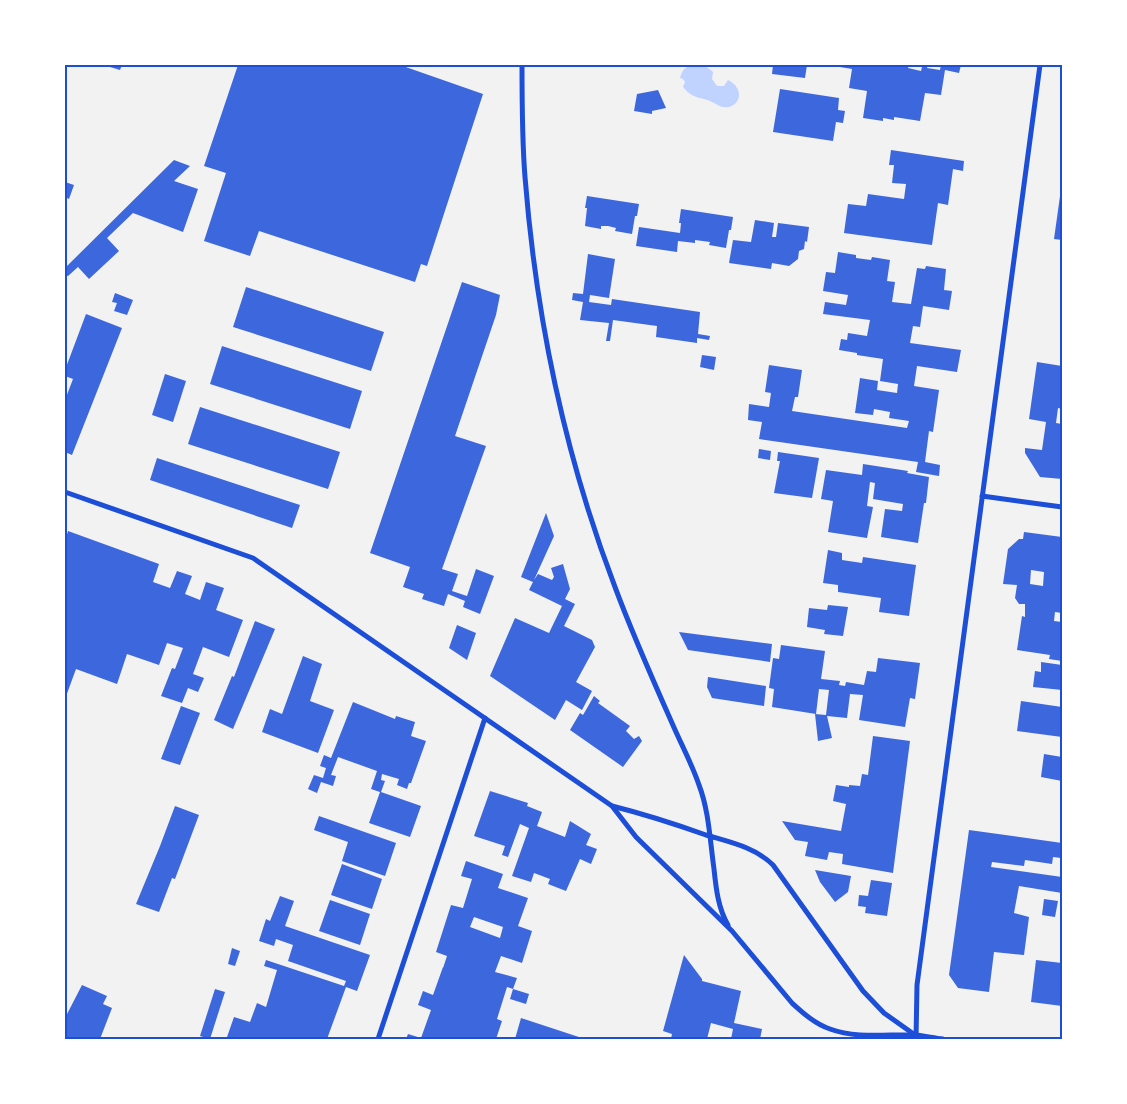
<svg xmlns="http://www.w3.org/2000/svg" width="1127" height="1104" font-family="Cabin,sans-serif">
<rect width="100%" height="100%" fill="#f2f2f2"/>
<path fill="#bfd3fe" d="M692,65C700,65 706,65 713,72L712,79L717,86H724L728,80C741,86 744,102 729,107C720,109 715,102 707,100C702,98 697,98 692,95C688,93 686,90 683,87L685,82L683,79L680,78C682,70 685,67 692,65Z"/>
<g fill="#3d67dc" fill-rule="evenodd">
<polygon points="111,65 122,65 120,70 110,67"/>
<polygon points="238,65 400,65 483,94 427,266 421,264 415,282 259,231 250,256 204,241 226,173 204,166"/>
<polygon points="773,65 807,65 805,78 772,74"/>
<polygon points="834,65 909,65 908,68 921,71 922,67 917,66 917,65 928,65 927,68 940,70 941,65 961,65 959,73 945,70 941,95 925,93 920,121 894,117 894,120 883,118 883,121 863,118 867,91 849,88 852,69 834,66"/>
<polygon points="780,89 839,98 838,110 845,111 843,123 836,122 833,141 773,132"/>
<polygon points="658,90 666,108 652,111 652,114 634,111 637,94"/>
<polygon points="891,150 964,161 963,171 953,169 948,205 938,203 932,245 844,233 848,204 866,206 868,194 904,199 906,184 892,183 894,165 889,165"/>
<polygon points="174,160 190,166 174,181 198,189 183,232 133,213 107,238 119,251 89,279 78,267 68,276 65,275 65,268"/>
<polygon points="65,182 74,185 69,199 65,197"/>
<polygon points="1061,189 1062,189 1062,240 1054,239"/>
<polygon points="587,196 639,204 637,216 635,216 632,234 615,231 616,228 608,226 601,226 601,229 585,226 587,208 585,208"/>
<polygon points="681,209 733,217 731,230 729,230 726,248 709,245 710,242 695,240 695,243 678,241 677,252 636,246 639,227 680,233 681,223 679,223"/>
<polygon points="755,220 774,223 772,237 776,237 778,223 809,227 807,242 805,241 804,249 799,251 798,259 789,266 772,263 771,269 729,263 733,240 751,242"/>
<polygon points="838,252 856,255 856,258 871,260 872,257 890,260 887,281 895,282 892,302 911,304 917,268 925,269 926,266 946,269 944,290 952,291 949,310 923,306 920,327 913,326 910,343 961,350 957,372 917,366 914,386 939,390 933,432 929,431 925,462 940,465 939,476 916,472 918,462 759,439 762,422 748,420 749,404 769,407 771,393 765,392 769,365 802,370 798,397 795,397 792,411 907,428 909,421 889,418 890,412 874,409 873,415 855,413 860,378 878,381 877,390 897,393 898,384 880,381 883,359 857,355 857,353 839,350 841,339 847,340 848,333 867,336 870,320 823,314 825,302 846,305 848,295 823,291 826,272 835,273"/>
<polygon points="588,254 615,259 609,298 590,295 589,302 611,305 612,299 700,312 698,334 710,336 709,340 697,338 697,343 656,337 657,326 613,320 610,341 606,341 609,323 580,320 583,302 572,300 573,293 583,294"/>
<polygon points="462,282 500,295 496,315 455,436 486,446 442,569 458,574 452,591 467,596 476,569 494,576 480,614 463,607 465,601 448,594 444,606 422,599 424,594 403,587 410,567 370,553"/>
<polygon points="246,287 384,332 371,371 233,327"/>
<polygon points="115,293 133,300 127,315 114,311 117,303 112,302"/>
<polygon points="86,314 122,328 72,455 65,452 65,400 73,379 65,376 65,370"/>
<polygon points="222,346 362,391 350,429 210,384"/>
<polygon points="702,355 716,357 714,370 700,367"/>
<polygon points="1037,362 1062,366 1062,409 1058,408 1056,423 1062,424 1062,479 1040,477 1025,453 1025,448 1042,450 1046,422 1029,419"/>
<polygon points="165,374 186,381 173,422 152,415"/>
<polygon points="200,407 340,452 328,489 188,444"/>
<polygon points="759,449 771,451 770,460 758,458"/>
<polygon points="778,452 819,458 812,498 774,493 780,461 777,461"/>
<polygon points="157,458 300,505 292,528 150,480"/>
<polygon points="863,464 908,471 907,473 929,477 926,503 924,503 918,543 881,537 885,509 902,511 903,504 873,499 875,483 870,482 867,506 873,507 867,538 828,532 833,501 821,499 826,470 862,475"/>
<polygon points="546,513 554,536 534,580 538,574 552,580 554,577 551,568 563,564 570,589 565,599 575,604 564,626 592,640 595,647 576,682 592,691 582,710 566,700 555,720 490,676 515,618 549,633 562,606 529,590 533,582 521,577"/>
<polygon points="68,531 159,564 153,582 170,588 177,571 192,576 185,594 200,600 206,582 224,588 216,610 243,620 229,657 203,647 193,674 204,678 198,692 188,688 182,703 161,696 172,668 175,669 183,648 167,643 159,665 127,654 117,684 76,669 65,699 65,541"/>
<path d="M1024,532L1062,537V613L1055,612L1054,621L1062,622V661L1049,659L1050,655L1017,650L1022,616L1025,617V604H1019L1015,598L1017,585L1003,584L1008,549L1019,539H1023ZM1031,570L1044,572L1043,586L1030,584Z"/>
<polygon points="828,550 842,553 842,560 862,563 863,557 916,565 909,616 879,612 881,598 838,592 838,585 823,583"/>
<polygon points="828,605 848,607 843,636 824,634 825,630 807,627 809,608 827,610"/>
<polygon points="255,621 275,629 233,729 214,720 232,676 234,677"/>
<polygon points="457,625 476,633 467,660 449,648"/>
<polygon points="679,632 772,644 770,662 688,650"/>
<polygon points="781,645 825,651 821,679 840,681 839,685 845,686 846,682 864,685 867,671 876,672 878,658 920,663 915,699 910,698 905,727 859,720 863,695 850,694 847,718 827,716 832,738 818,741 815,714 826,715 829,690 819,689 816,714 772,707 774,689 769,688 773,658 779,659"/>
<polygon points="303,656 322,664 310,701 334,710 318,753 262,732 270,709 282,714"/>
<polygon points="1041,662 1062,665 1062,690 1033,687 1035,671 1041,672"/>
<polygon points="708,677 766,686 764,706 712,698 707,687"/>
<polygon points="594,696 600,701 598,703 630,726 626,731 634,739 639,736 642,741 623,767 570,730 580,713 583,715"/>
<polygon points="1021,701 1062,707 1062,737 1017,731"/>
<polygon points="353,702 395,719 396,716 415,722 411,736 426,741 411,783 409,783 407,789 397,785 399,779 382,774 381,780 385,781 381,792 421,806 410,837 369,823 380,792 371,789 377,771 338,757 331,775 336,776 333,786 321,782 317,793 308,789 314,775 323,778 326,768 320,766 324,755 331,758"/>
<polygon points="181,706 200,713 180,765 161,759"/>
<polygon points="873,736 910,741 893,873 842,864 843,854 829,852 827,860 805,856 808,842 795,840 782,821 841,831 846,804 833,801 836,785 849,787 849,785 860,786 862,774 868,775"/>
<polygon points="1044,754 1062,757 1062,781 1041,777"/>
<polygon points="490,791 528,803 527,806 542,812 537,826 565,837 570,821 591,834 586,845 597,849 591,864 580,859 566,891 548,884 550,879 534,873 531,882 512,876 529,828 520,824 508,857 502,855 505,846 474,836"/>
<polygon points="175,806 199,815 175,879 172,878 159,912 136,904 160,846"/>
<polygon points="319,816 396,843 385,876 342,861 348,842 314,830"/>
<polygon points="969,830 1062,843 1061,858 1053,857 1052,864 1025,860 1024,866 992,862 991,867 1062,877 1062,893 1019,886 1014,913 1029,917 1024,955 994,952 989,992 958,988 949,975"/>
<path d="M466,861L503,874L498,888L528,898L518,926L532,931L522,963L501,956L495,972L517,978L513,989L507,987L497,1019L502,1021L496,1039H406L408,1034L421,1038L431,1010L418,1005L423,991L433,995L443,967V968L447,956L436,952L451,905L463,908L472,879L461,876ZM474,917L503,927L500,938L470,927Z"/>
<polygon points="342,864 382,879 372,909 331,895"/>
<polygon points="815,870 851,876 848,892 835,902 820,882"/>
<polygon points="871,880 892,883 887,916 865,913 866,907 858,906 859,895 868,896"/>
<polygon points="280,896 294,901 285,926 370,955 357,991 346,987 327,1039 232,1039 227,1037 234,1017 250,1022 257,1003 266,1007 277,970 264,966 266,960 344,986 346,981 288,961 293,945 276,939 274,946 259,941 266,919 270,921"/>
<polygon points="1044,899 1058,901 1055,917 1042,915"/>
<polygon points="330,900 370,914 360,945 319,931"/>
<polygon points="232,948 240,951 235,966 228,964"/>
<polygon points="684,955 702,979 702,981 741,991 734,1023 762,1029 760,1039 731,1039 733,1029 711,1023 707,1039 671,1039 672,1034 663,1031"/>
<polygon points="1036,960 1062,963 1062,1006 1031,1002"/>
<polygon points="82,985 107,996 103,1004 112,1008 100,1039 65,1039 65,1018"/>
<polygon points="215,989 225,992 210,1039 200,1036"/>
<polygon points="513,989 529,994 526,1004 510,999"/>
<polygon points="521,1018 585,1039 515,1039"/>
</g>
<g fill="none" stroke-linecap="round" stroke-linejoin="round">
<g stroke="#1d4ed8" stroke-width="5">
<path d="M522,65C522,102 522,140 525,177C536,317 565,456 615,587C632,633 652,678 672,723C681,744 692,764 699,785C709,811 710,841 714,869C716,888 718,908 728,925"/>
<path d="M65,492L253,558L612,806L636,837L732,931L792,1003C803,1013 815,1024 830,1029C857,1039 887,1034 915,1035C925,1036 934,1038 943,1039"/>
<polyline points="982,496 1062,507"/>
<path d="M612,806C644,814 675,824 706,835C729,842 755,847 773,865L863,991L884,1013L915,1035"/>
<polyline points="378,1039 485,718"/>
<polyline points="916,1039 917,985 1040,65"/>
</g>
</g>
<rect width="1127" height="1104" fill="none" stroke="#ffffff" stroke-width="132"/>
<rect x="66" y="66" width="995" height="972" fill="none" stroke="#1d4ed8" stroke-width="2"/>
</svg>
